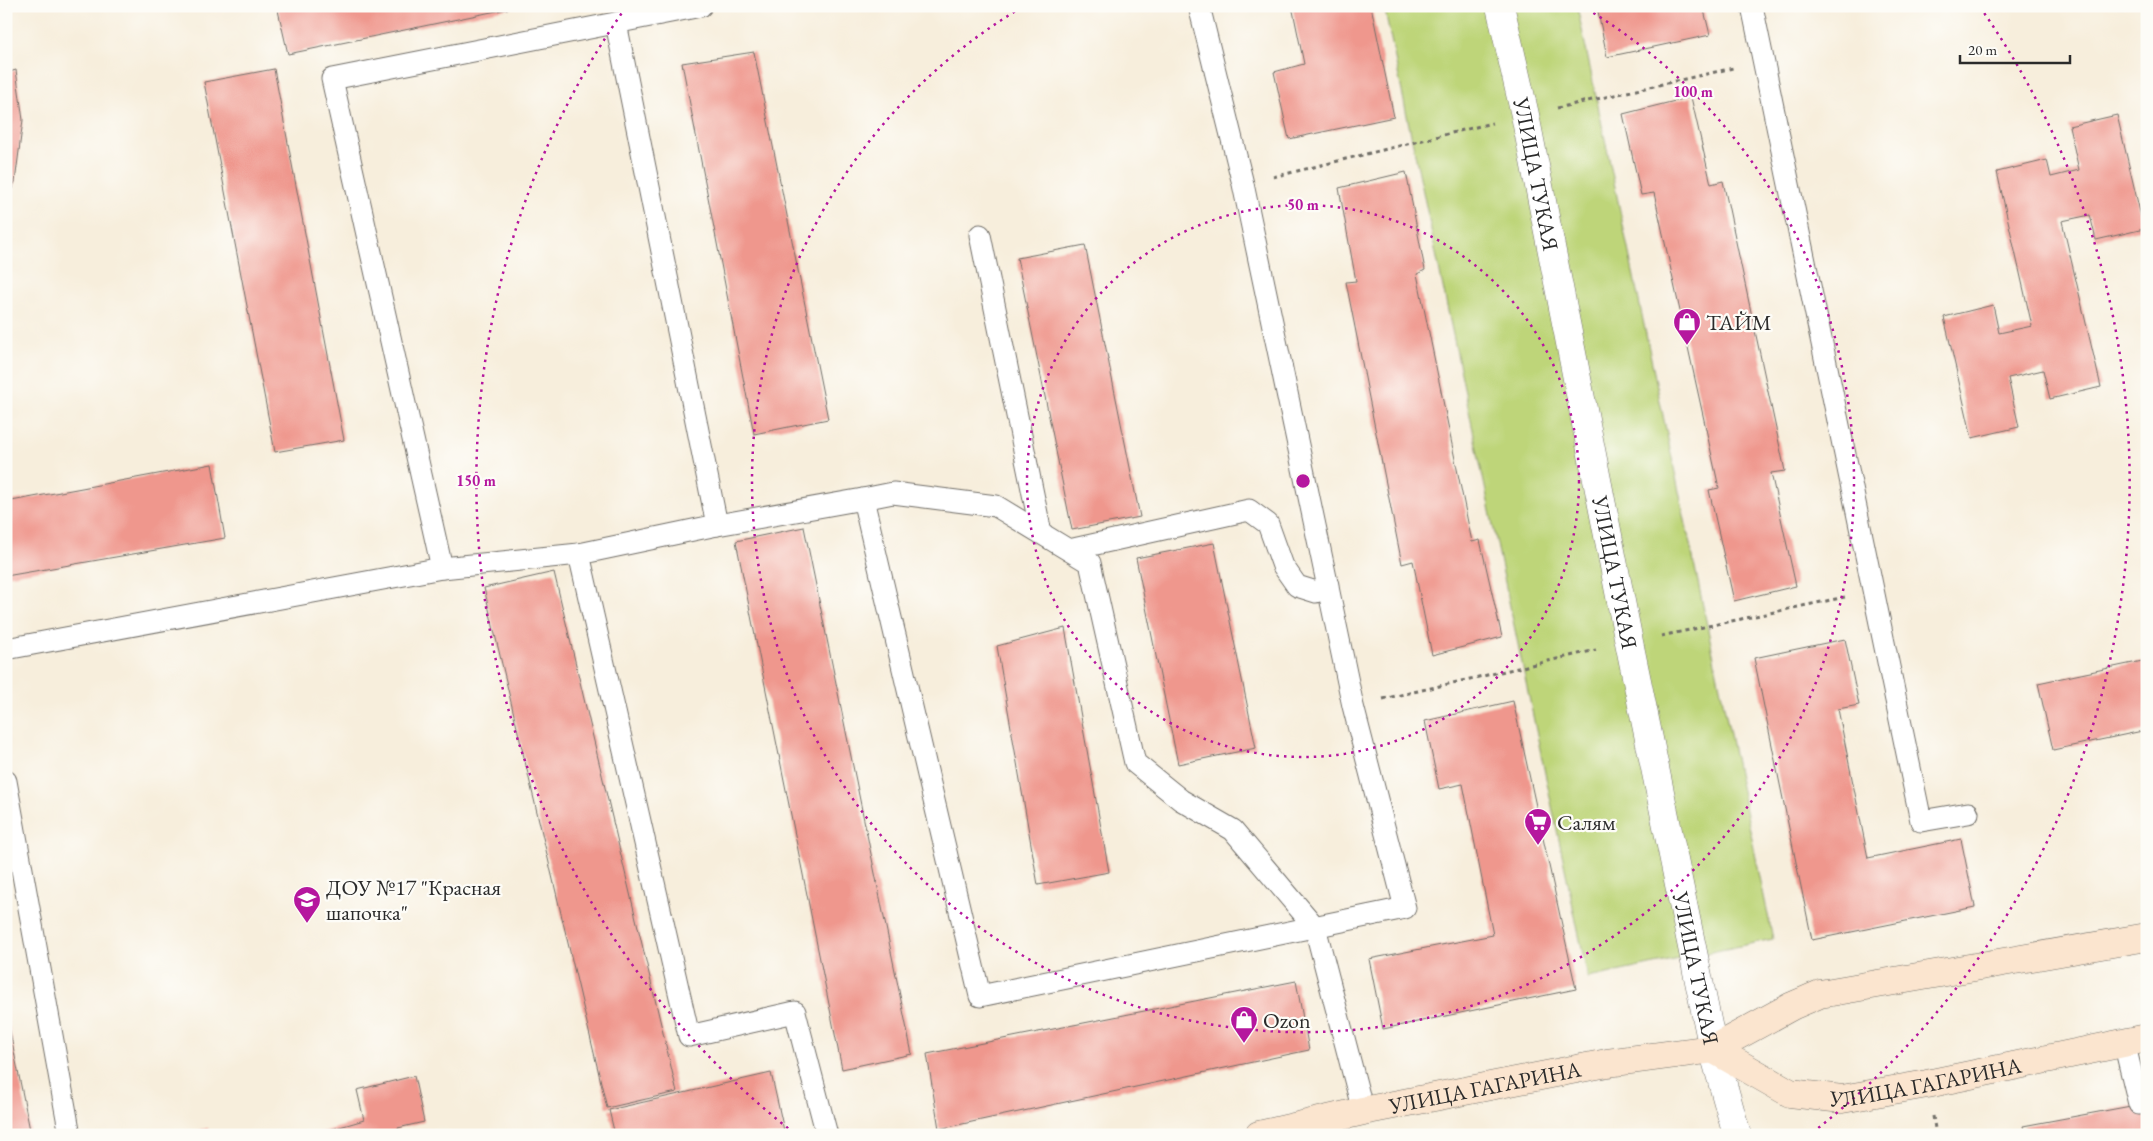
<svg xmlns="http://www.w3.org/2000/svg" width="2153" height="1141" font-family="'EB Garamond',serif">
<rect width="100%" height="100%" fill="#fdfcf7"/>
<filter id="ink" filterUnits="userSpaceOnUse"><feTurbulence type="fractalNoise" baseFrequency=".02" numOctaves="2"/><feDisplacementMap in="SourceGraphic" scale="10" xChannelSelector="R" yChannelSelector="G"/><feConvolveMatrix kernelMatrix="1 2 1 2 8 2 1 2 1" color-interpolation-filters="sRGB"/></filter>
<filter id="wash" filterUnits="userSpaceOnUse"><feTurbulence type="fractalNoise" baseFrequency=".0096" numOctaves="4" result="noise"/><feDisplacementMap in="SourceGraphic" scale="20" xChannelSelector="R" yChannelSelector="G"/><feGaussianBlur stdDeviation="1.12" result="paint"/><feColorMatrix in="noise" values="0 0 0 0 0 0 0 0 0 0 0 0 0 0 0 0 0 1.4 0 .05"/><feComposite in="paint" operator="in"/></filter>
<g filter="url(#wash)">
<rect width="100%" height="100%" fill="#f7eedc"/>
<polygon fill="#bed579" stroke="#748052" points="1384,6 1577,6 1773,939 1588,978"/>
<g id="blocks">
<g fill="#ef978d">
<polygon points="277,6 516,6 516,7 288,54"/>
<polygon points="1292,6 1371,6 1394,117 1289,139 1274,72 1304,64"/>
<polygon points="1597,6 1703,6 1710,35 1607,57"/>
<polygon points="754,52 828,419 754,434 682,63"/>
<polygon points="274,69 344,440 275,452 204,82"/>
<polygon points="16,70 23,120 15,182 6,201 6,73"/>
<polygon points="1691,97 1711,184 1723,181 1785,471 1771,473 1796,586 1734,601 1709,490 1719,488 1654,193 1641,195 1623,114"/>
<polygon points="2117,115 2144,229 2096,240 2090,215 2062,221 2101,387 2050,399 2043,370 2008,378 2019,427 1972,438 1944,317 1993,305 1999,333 2032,326 1997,172 2047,160 2051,177 2079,170 2069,126"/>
<polygon points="1406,172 1425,270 1417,274 1472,542 1480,540 1502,637 1432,655 1413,561 1402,564 1346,282 1356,281 1339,188"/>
<polygon points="1085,245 1140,517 1072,530 1017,258"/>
<polygon points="212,464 225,538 6,576 6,502"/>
<polygon points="804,527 912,1054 842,1069 736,541"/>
<polygon points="1214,543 1256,748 1178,764 1136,558"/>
<polygon points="554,572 677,1092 607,1108 484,588"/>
<polygon points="1065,628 1109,872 1038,885 997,646"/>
<polygon points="1845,639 1859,705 1838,709 1868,858 1961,839 1975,907 1812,940 1754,658"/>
<polygon points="2147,660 2147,730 2053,750 2038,683"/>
<polygon points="1513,701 1576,989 1383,1029 1369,959 1493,935 1463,784 1439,789 1425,721"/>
<polygon points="1296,981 1309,1050 939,1129 927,1054"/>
<polygon points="6,1017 7,1017 31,1135 6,1135"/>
<polygon points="771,1073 785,1135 615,1135 609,1110"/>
<polygon points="414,1076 424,1122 398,1128 400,1135 312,1135 364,1120 357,1090"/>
<polygon points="2147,1103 2147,1135 2025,1135 2023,1126"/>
<polygon points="208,1128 209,1135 184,1135 184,1134"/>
</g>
</g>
</g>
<g filter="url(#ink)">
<use href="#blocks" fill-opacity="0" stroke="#726f69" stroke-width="1"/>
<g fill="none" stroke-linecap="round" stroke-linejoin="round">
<defs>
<g id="lane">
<polyline points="1752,6 1921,821 1968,813"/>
<polyline points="616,23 717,525"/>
<polyline points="980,235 1041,533"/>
<polyline points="863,499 893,493 996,506 1090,563 1135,763 1181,800 1233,830 1315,927 1363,1111"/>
<polyline points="1069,550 1249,510 1268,524 1283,566 1297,586 1316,592 1328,585"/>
<polyline points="579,554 689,1036 795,1012 827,1135"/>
<polyline points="442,568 579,554 717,525 863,499 980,996 1405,908 1353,706 1243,184 1199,6"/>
<polyline points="6,649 442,568 332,79 701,6"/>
<polyline points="6,781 70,1135"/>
<polyline points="2124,1042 2139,1104"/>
</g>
<g id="street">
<path id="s1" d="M1500,6L1525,115L1629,642L1713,1049L1737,1135"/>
</g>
<g id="secondary">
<path id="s2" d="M1713,1049L1790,1093L1842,1099L1927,1084L2147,1038"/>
<path id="s3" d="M1259,1135L1363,1111L1607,1063L1713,1049L1792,1006L1820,994L2147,937"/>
</g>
</defs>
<use href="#lane" stroke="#726f69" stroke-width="23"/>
<use href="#street" stroke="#726f69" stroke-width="29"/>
<use href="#secondary" stroke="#726f69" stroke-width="29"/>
<g stroke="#726f69" stroke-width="3" stroke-dasharray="4 4" stroke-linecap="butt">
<polyline points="1557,108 1733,68"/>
<polyline points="1273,177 1492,123"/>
<polyline points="1661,636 1845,597"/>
<polyline points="1383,699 1596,650"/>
<polyline points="1933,1116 1936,1135"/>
</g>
<use href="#lane" stroke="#fff" stroke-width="21"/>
<use href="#street" stroke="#fff" stroke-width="28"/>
<use href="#secondary" stroke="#fbe5cf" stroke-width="28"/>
</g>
</g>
<g fill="none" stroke="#b5179e" stroke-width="2.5" stroke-dasharray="2.5 5">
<circle cx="1303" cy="481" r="276"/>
<path d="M1587 9A551 551 0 1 1 1019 9"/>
<path d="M794 1133A827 827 0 0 1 626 7M1980 7A827 827 0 0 1 1812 1133"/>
</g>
<defs>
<symbol id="shop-pin" viewBox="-11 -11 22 30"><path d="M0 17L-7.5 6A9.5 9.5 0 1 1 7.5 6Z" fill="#b5179e" stroke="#fdfcf7"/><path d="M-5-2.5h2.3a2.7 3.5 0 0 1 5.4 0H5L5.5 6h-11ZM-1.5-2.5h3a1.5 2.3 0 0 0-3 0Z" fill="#fff"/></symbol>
<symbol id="supermarket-pin" viewBox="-11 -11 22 30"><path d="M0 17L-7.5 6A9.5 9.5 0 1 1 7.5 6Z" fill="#b5179e" stroke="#fdfcf7"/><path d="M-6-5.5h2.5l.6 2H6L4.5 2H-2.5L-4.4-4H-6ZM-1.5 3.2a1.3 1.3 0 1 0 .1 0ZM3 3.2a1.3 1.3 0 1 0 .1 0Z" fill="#fff"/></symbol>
<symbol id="school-pin" viewBox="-11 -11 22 30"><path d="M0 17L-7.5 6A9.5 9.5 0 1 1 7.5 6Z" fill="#b5179e" stroke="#fdfcf7"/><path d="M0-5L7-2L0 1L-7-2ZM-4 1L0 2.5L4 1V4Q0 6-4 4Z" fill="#fff"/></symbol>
</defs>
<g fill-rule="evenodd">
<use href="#shop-pin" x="1671" y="306" width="32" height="43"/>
<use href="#supermarket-pin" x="1522" y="806" width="32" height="43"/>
<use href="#school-pin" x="291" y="884" width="32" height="43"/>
<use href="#shop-pin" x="1228" y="1004" width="32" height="43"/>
</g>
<g text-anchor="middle" stroke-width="4.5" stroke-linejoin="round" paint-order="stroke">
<g font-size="22" fill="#2b2b2b" stroke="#fdfcf7">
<text dy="8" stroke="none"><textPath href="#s1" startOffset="172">УЛИЦА ТУКАЯ</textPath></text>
<text dy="8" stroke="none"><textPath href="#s1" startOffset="578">УЛИЦА ТУКАЯ</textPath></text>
<text dy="8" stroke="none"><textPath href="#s1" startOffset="982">УЛИЦА ТУКАЯ</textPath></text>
<text dy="8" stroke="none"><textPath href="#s2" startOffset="226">УЛИЦА ГАГАРИНА</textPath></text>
<text dy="8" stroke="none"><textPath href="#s3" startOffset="231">УЛИЦА ГАГАРИНА</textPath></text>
</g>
<g font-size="22" fill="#2b2b2b" stroke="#fdfcf7" text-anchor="start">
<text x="1706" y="330">ТАЙМ</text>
<text x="1557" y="830">Салям</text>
<text x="326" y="895">ДОУ №17 "Красная<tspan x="326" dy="25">шапочка"</tspan></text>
<text x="1263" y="1028">Ozon</text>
</g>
</g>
<circle cx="1303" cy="481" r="8" fill="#b5179e" stroke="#fdfcf7" stroke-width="2.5"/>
<g font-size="15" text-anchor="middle" font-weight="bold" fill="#b5179e" stroke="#fdfcf7" stroke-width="4.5" stroke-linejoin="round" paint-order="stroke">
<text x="1693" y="97">100 m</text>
<text x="1303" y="210">50 m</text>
<text x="476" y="486">150 m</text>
</g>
<rect width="2153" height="1141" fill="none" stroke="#fdfcf7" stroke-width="25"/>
<path d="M1960 55v8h110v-8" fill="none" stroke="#2b2b2b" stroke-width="2.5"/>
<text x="1968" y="55" font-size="15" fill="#2b2b2b" stroke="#fdfcf7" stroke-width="4" paint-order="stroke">20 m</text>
</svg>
